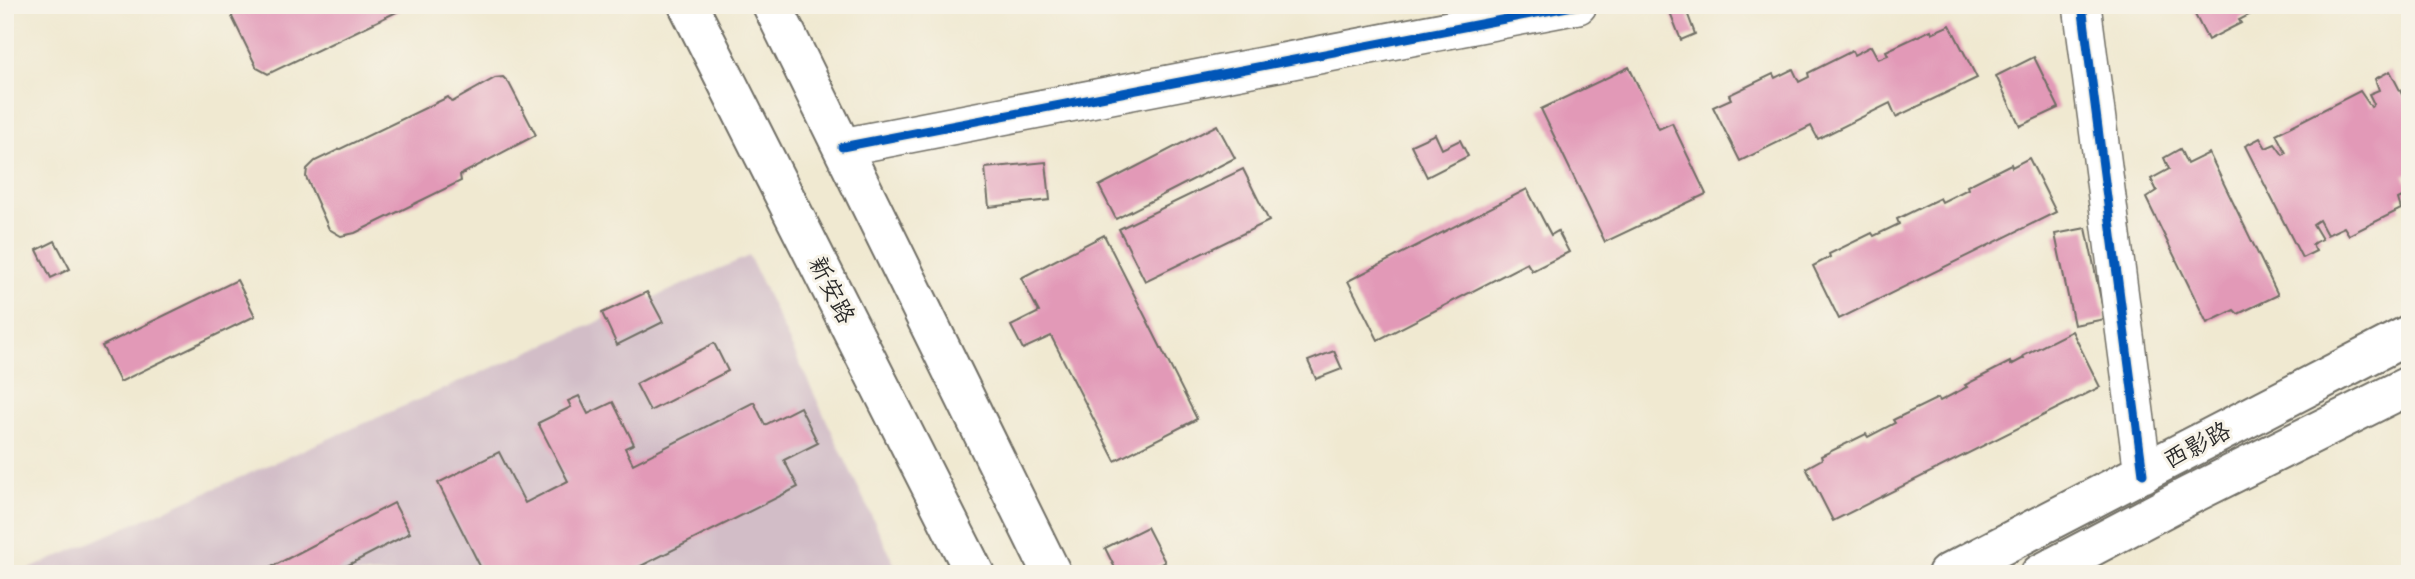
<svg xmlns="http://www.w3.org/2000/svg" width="2415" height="579" font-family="Mali,'LXGW WenKai TC',sans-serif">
<rect width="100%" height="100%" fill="#f7f3e8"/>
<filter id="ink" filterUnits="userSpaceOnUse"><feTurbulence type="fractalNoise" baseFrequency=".0143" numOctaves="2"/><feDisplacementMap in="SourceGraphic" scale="14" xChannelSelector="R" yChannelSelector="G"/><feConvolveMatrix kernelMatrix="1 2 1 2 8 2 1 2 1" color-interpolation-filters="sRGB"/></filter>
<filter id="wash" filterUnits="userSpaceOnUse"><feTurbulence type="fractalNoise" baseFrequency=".00686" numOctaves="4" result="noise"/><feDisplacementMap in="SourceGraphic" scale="28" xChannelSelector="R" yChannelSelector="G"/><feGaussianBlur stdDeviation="1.57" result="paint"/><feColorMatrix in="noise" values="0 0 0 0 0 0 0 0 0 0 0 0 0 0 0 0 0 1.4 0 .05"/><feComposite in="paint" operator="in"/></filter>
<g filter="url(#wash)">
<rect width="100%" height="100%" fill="#f0e9d1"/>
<polygon fill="#d2bdc7" points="749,256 899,574 18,574"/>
<g id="blocks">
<g fill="#e299b7">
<polygon points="235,5 411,5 268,74 257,68 232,17"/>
<polygon points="2190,5 2268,5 2239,20 2241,23 2208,40"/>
<polygon points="1685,7 1695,34 1681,40 1670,12"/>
<polygon points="1950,25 1977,78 1896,117 1890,103 1818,139 1811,126 1740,161 1713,107 1731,99 1729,95 1773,74 1775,78 1793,69 1799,82 1809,77 1808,73 1852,51 1854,55 1871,46 1878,59 1888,55 1886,51 1931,30 1932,33"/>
<polygon points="2034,57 2059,108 2020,126 1996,76"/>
<polygon points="1629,67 1659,129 1672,123 1706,194 1605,242 1541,109"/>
<polygon points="2390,71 2410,110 2410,173 2404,175 2410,193 2398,199 2401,209 2349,235 2344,227 2327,235 2319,220 2313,224 2322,239 2312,244 2316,251 2302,258 2245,146 2260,138 2266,148 2275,144 2283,155 2286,153 2276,134 2360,91 2371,107 2374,104 2369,94 2379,90 2375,79"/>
<polygon points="503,77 509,83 536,135 460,175 461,181 355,233 341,236 329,229 306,177 307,169 315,161 448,97 452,102 495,78"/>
<polygon points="1217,125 1235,158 1116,219 1099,186"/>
<polygon points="1435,134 1442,149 1460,140 1468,156 1427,177 1411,145"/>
<polygon points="2180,149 2187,164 2209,153 2278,295 2238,314 2234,310 2207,323 2146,198 2157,191 2151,179 2169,169 2164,158"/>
<polygon points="2029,158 2056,212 1839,319 1813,266 1830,257 1829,254 1872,233 1874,236 1899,224 1897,219 1940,198 1942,202 1968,189 1967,186 2011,164 2012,167"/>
<polygon points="1046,162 1050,200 989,207 985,168"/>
<polygon points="1243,169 1269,221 1145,281 1119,229"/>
<polygon points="1527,189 1551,235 1558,231 1569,252 1532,271 1527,263 1378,340 1348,281"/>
<polygon points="2086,228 2105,319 2074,325 2055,234"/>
<polygon points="1104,235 1197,419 1115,461 1051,336 1023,349 1011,326 1039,312 1021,278"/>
<polygon points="55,241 70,269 51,278 37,250"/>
<polygon points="237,280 255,316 120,382 102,346"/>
<polygon points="647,292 663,322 617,345 602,313"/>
<polygon points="2072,331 2100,387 1833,521 1806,468 1822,459 1821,456 1866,434 1868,437 1895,423 1893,420 1938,398 1940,401 1967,387 1965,385 2010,362 2011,365 2024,358 2023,356"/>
<polygon points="714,343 728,371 650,411 636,384"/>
<polygon points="1334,351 1342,369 1316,379 1308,361"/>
<polygon points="579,396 588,414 613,402 634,444 625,448 633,464 754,402 765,425 800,407 818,443 784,460 798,487 625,574 484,574 438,483 499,452 525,503 568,481 538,423 571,407 568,401"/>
<polygon points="394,503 410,533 331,574 258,574"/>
<polygon points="1147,527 1165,562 1141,574 1118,574 1105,548"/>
</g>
</g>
</g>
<g filter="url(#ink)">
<use href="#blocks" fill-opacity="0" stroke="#706e65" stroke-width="2"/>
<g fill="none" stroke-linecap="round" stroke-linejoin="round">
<defs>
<g id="street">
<polyline points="2082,5 2143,474"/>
<polyline points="842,147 1578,5"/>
</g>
<g id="primary">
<polyline points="688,5 975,574"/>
<polyline points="772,5 1052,574"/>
<polyline points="1947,574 2410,334"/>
<polyline points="2040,574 2190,495 2410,385"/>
</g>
</defs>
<use href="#street" stroke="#706e65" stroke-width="40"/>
<use href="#primary" stroke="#706e65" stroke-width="42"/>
<use href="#street" stroke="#fff" stroke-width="37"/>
<use href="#primary" stroke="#fff" stroke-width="38"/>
<defs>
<g id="cycleway">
<polyline points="2082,5 2143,474"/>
<polyline points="842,147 1578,5"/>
</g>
</defs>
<use href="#cycleway" stroke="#f7f3e8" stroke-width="13"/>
<use href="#cycleway" stroke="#0057b8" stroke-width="9"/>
</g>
</g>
<g text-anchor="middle" stroke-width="6" stroke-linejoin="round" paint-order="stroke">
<g font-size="24" fill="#2b2b2b" stroke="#f7f3e8">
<text transform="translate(832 290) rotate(63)" y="8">新安路</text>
<text transform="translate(2197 445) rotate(-28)" y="8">西影路</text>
</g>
</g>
<rect width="2415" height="579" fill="none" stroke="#f7f3e8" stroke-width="28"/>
</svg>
